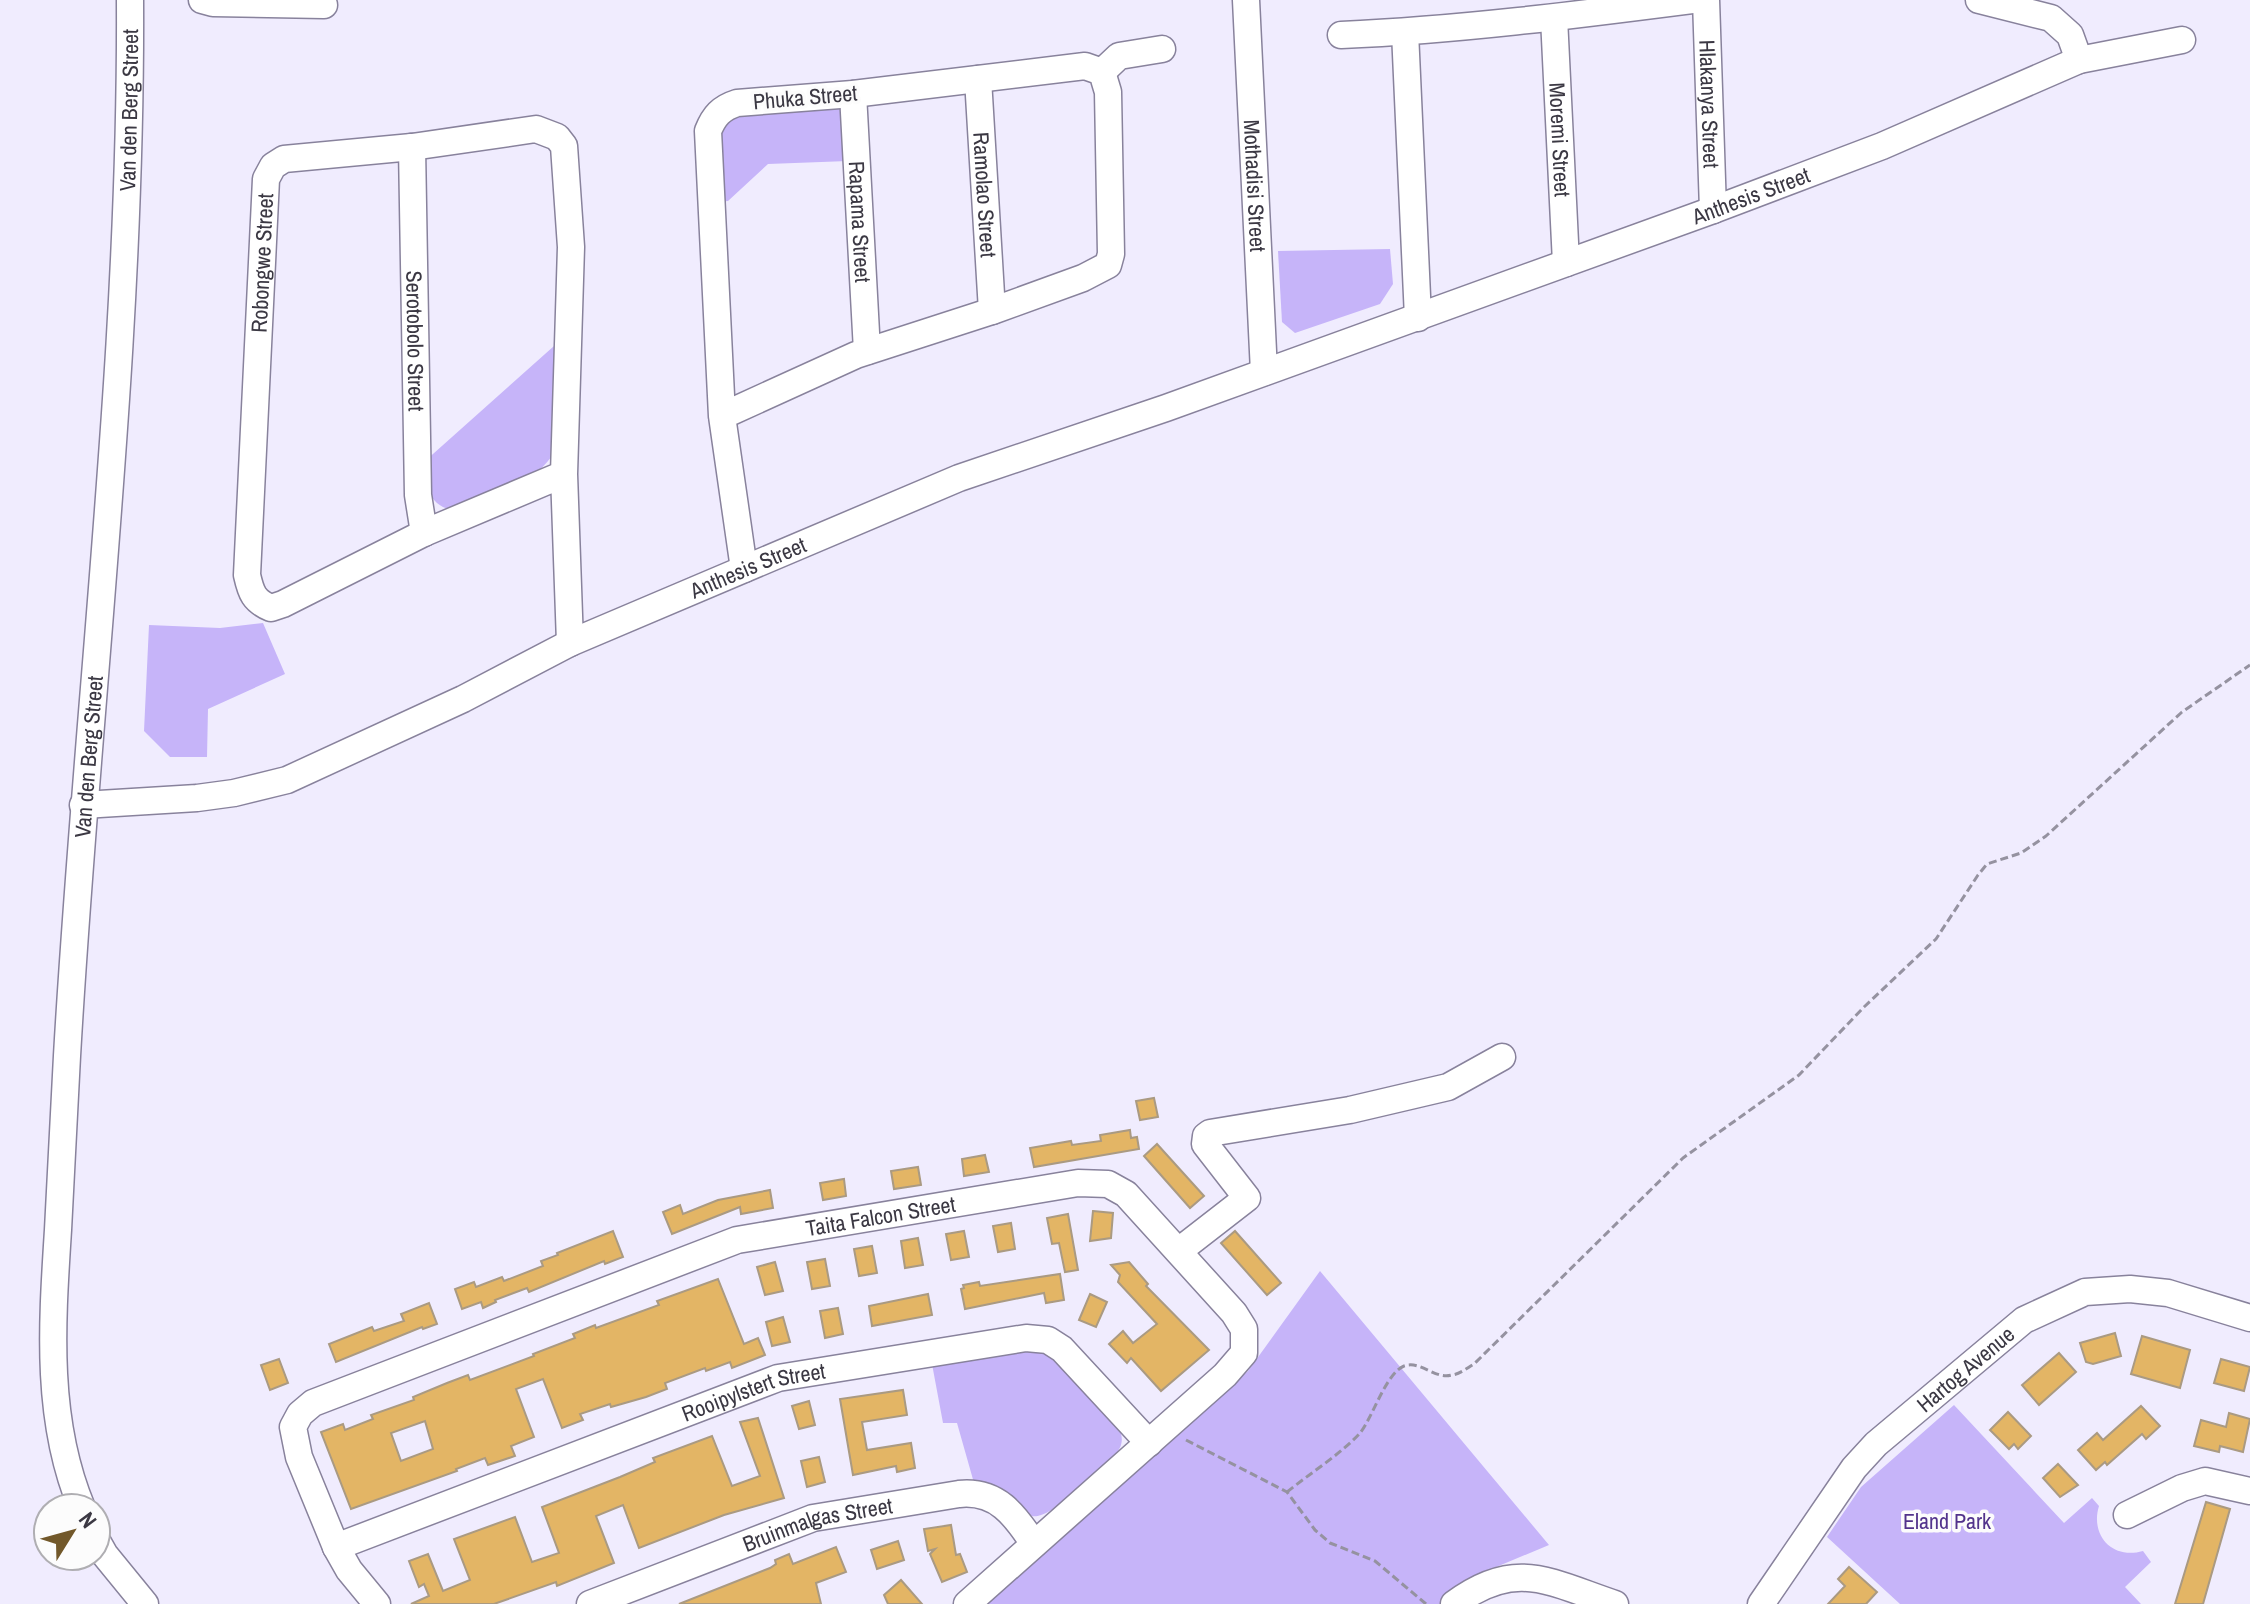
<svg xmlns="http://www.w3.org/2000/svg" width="2250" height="1604" font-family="'Archivo Narrow',sans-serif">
<rect width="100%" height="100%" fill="#f0ecfe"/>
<g fill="#c6b4f9">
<polygon points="835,105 844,113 848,161 768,164 728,201 719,202 719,131 733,115"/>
<polygon points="1390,249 1393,284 1380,304 1295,333 1282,322 1278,251"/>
<path d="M554,346L557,448C537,485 492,495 455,511C427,505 427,487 424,462Z"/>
<polygon points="263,623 285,674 208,709 207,757 170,757 144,731 149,625 220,628"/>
<polygon points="1320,1271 1549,1545 1477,1575 1444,1604 984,1604 1248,1371"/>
<path d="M1033,1347L1048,1350L1119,1427C1121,1433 1123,1438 1121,1445C1116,1462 1050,1521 1032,1516C1023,1513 1017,1501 1009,1496C998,1491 985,1487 974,1483L957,1423H943L932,1364Z"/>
<path d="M1954,1405L2064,1523L2092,1498L2099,1506C2090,1535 2112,1560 2143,1551L2151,1562L2125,1587L2141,1604H1900L1827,1537L1861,1487Z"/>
</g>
<g fill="#e3b565" stroke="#aa9a82" stroke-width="2" fill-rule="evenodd">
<polygon points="1154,1098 1158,1117 1140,1120 1136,1101"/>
<polygon points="1130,1130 1131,1138 1137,1137 1139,1149 1034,1167 1030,1148 1071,1141 1072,1145 1101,1141 1100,1135"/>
<polygon points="1157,1144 1204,1196 1190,1208 1144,1156"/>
<polygon points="985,1155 989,1172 964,1176 962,1159"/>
<polygon points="918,1167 921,1185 894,1189 891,1171"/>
<polygon points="844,1179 846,1196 823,1200 820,1183"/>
<polygon points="770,1190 773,1208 741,1214 740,1207 672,1234 663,1212 680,1205 683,1214 718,1200"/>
<polygon points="1093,1211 1113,1213 1111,1238 1090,1241"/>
<polygon points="1068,1214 1078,1270 1065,1272 1059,1243 1052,1244 1047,1218"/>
<polygon points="1011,1223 1015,1249 998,1252 993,1226"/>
<polygon points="613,1231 623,1257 605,1264 604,1261 529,1292 527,1288 495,1300 496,1302 483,1308 481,1302 462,1309 455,1289 474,1282 476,1287 502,1277 504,1281 543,1266 541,1261 558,1255 557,1253"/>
<polygon points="964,1231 969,1257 951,1260 946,1234"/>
<polygon points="1235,1231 1281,1283 1267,1295 1221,1243"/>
<polygon points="918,1238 923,1265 905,1268 901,1241"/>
<polygon points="872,1246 877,1273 859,1276 854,1249"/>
<polygon points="825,1259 830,1286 812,1289 807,1262"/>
<polygon points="775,1262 783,1291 765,1295 757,1267"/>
<polygon points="1129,1262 1148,1284 1146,1286 1209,1350 1161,1391 1131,1358 1127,1363 1109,1344 1123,1331 1133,1343 1157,1324 1118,1282 1120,1275 1111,1265"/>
<polygon points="1060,1274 1064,1300 1046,1303 1044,1293 965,1309 961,1289 964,1288 963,1285 979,1282 980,1286"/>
<path d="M718,1279L744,1344L758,1338L765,1355L732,1368L730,1362L706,1371L705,1368L665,1383L667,1389L646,1397L611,1407L610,1404L580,1414L583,1420L562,1428L543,1379L516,1389L534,1437L511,1446L515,1456L488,1465L485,1458L456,1469L457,1471L351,1509L321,1432L343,1424L345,1430L373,1419L371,1415L414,1400L413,1397L447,1383L468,1375L470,1380L534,1356L533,1354L575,1338L573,1334L595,1325L596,1328L659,1305L657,1301ZM425,1421L433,1449L401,1461L391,1433Z"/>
<polygon points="928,1294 932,1315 872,1326 869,1306"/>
<polygon points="1090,1294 1107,1302 1096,1327 1079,1320"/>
<polygon points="429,1303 437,1324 423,1329 422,1327 336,1362 329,1344 372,1327 374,1331 404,1321 401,1314"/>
<polygon points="838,1308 843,1334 825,1338 820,1311"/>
<polygon points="783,1317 790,1342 772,1346 766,1322"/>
<polygon points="2115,1333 2121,1356 2093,1364 2086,1362 2080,1343"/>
<polygon points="2142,1336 2190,1350 2180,1388 2131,1374"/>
<polygon points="2059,1353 2076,1372 2039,1405 2022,1385"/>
<polygon points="279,1359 288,1383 270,1390 261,1365"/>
<polygon points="2221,1359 2250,1367 2244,1391 2214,1383"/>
<polygon points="903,1390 907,1415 862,1422 867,1450 911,1443 915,1468 897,1472 896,1466 853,1475 840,1399"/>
<polygon points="809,1401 815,1425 799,1429 792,1406"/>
<polygon points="2141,1406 2160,1426 2146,1439 2142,1434 2107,1465 2105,1462 2096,1470 2078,1450 2097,1433 2103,1440"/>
<polygon points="2008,1412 2031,1436 2018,1449 2014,1444 2009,1449 1990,1430"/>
<polygon points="2229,1413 2250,1419 2243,1452 2220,1446 2219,1452 2194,1446 2201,1420 2226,1427"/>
<polygon points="758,1418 784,1498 724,1515 639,1548 623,1505 596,1516 614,1563 557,1586 556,1582 494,1604 411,1604 429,1596 424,1584 419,1587 409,1561 428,1554 443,1591 470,1580 454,1539 515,1517 532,1562 559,1553 542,1507 620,1477 655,1462 653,1458 712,1436 732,1486 760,1476 740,1422"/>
<polygon points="819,1457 825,1482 807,1487 801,1461"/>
<polygon points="2058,1464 2078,1485 2060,1497 2043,1478"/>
<polygon points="2206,1502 2230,1509 2203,1604 2175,1604"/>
<polygon points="951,1525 956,1555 960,1554 967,1572 942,1582 930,1554 935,1549 928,1551 924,1529"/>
<polygon points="898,1541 904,1560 877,1569 871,1550"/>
<polygon points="836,1547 846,1572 816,1583 821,1604 679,1604 770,1568 776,1564 775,1560 789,1554 793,1564"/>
<polygon points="1849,1567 1877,1592 1866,1604 1828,1604 1845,1586 1838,1579"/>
<polygon points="901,1580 922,1604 888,1604 884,1595"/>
</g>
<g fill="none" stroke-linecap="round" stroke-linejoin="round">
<defs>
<g id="minor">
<polyline points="202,0 213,3 324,5"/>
<path id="s1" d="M1246,0L1264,372"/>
<path id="s2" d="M1706,0L1713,210"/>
<polyline points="1979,0 2051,18 2070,35 2079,60"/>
<path id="s3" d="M1554,18L1566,263"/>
<polyline points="1405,32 1418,318"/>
<path d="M1341,35C1458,30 1575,15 1692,0"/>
<polyline points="1102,72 1119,56 1162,49"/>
<path id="s4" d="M978,79L992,311"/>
<path id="s5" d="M853,94L867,351"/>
<path id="s6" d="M412,147L418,495L424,533"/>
<path d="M722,416L856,355L992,311L1083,278L1108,265L1111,254L1108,92L1102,72L1085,66L853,94L737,103C721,108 714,116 708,131L722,416L744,569"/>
<path id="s7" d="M564,474L424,533L283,604L271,608C254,601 251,593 247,575L266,179L273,166L284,159L412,147L536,129L557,137L564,146L571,247L564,474L570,643"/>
<path id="s8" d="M83,805L197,798L234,793L287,780L463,699L570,643L959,478L1166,408L1713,210L1882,146L2079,60L2182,40"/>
<polyline points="1180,1250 1247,1198 1205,1144 1206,1136 1210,1133 1350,1110 1448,1087 1502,1057"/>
<path id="s9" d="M82,1508C45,1420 52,1324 58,1230C61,1172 64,1114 67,1056C87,704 132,353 130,0"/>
<polyline points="2127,1515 2182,1488 2205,1481 2250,1491"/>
<polyline points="96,1539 105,1555 145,1604"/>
<path id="s10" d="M336,1547L778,1378L1026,1338L1048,1340L1062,1349L1149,1443"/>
<path id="s11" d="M377,1604L349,1570L336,1547L299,1457L293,1427L300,1414L313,1403L737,1240L1078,1183L1108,1184L1126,1194L1234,1313L1244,1329V1353L1225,1375L967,1604"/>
<path id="s12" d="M590,1604L813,1518L959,1494C997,1490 1015,1515 1034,1544"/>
<path d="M1454,1604C1516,1558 1549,1582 1615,1604"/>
<path id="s13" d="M1761,1604L1854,1468L1876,1444L2024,1320L2085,1292L2130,1289L2168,1293L2250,1318"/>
</g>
</defs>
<use href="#minor" stroke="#88829c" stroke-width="29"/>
<g stroke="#9592a0" stroke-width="3" stroke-dasharray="8 4" stroke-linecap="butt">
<polyline points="1186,1440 1287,1492 1315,1530 1330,1543 1375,1561 1426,1604"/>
<path d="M1287,1492C1309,1474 1341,1454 1360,1433C1373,1417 1386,1373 1404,1366C1421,1360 1435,1380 1452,1375C1460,1374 1467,1368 1474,1364L1683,1158L1799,1075L1864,1007L1936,939L1978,875L1987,864L2021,853L2046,836L2182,712L2250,665"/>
</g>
<use href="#minor" stroke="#fff" stroke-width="26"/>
</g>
<g text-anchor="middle" stroke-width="7" stroke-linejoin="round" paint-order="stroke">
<g font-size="22" fill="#3b3843" stroke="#fcfcfc">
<text transform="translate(805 97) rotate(-5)" y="8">Phuka Street</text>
<text dy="8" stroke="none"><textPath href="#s2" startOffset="104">Hlakanya Street</textPath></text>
<text dy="8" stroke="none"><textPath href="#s9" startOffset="1404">Van den Berg Street</textPath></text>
<text dy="8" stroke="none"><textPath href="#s3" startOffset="122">Moremi Street</textPath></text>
<text dy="8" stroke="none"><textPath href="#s1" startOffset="186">Mothadisi Street</textPath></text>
<text dy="8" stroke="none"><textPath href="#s4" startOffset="116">Ramolao Street</textPath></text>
<text dy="8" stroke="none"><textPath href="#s8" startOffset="1784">Anthesis Street</textPath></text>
<text dy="8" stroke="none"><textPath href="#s5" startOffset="128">Rapama Street</textPath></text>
<text dy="8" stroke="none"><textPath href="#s7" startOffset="678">Robongwe Street</textPath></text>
<text dy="8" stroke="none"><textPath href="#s6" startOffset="194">Serotobolo Street</textPath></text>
<text dy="8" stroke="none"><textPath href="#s8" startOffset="714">Anthesis Street</textPath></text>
<text dy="8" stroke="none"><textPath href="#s9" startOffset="756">Van den Berg Street</textPath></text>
<text dy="8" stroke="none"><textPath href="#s11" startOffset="830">Taita Falcon Street</textPath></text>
<text dy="8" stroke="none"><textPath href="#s13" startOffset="314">Hartog Avenue</textPath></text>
<text dy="8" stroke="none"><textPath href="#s10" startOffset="446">Rooipylstert Street</textPath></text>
<text dy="8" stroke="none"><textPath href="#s12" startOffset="242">Bruinmalgas Street</textPath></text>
</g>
<g font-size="22" fill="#52338c" stroke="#fcfcfc">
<text x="1947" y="1529">Eland Park</text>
</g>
</g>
<g transform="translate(72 1532) rotate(53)"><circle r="38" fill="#fcfcfc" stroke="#afaeb2" stroke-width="2"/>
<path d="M0-6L14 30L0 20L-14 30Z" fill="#72582a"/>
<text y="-12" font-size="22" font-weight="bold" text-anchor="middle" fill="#3b3843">N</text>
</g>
</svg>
